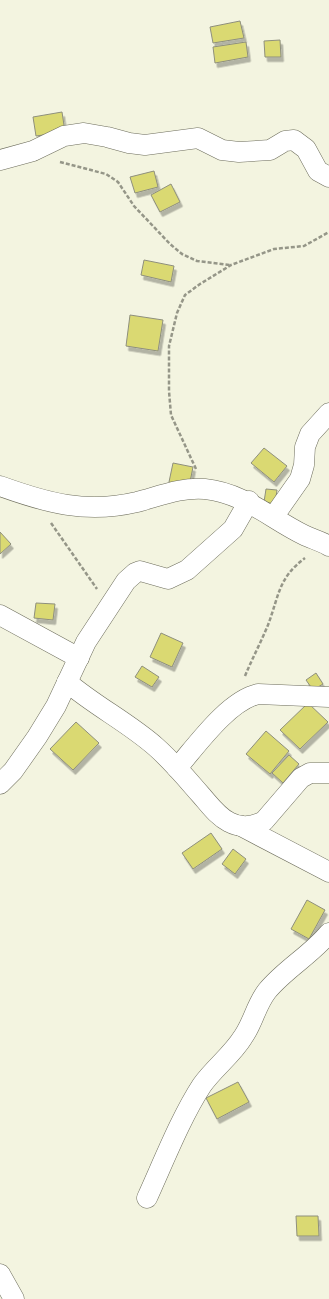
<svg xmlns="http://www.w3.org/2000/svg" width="329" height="1299" font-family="Georgia,serif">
<defs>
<filter id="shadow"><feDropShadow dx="2.5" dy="4.5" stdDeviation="0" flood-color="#0004"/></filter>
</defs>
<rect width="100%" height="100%" fill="#f3f4e0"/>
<g fill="#dad972" stroke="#8e8f7d" filter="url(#shadow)">
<polygon points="240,21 244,38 213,43 210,27"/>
<polygon points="280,40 281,57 265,57 264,41"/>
<polygon points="246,42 248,57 215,63 213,47"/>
<polygon points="62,112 65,132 36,136 33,117"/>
<polygon points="154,171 158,187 135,193 130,177"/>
<polygon points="171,184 180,202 160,212 151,195"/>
<polygon points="144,260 174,266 171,282 141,275"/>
<polygon points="130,315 163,320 158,351 126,346"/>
<polygon points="264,448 287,466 274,482 251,463"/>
<polygon points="173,463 193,467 189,487 169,482"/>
<polygon points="266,489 277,490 275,504 264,502"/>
<polygon points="0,532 11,544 0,554"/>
<polygon points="36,603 55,604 53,620 34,618"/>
<polygon points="161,633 183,643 172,667 150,657"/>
<polygon points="142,666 159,677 152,687 135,677"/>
<polygon points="316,673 323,684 313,690 306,680"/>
<polygon points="308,703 328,722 300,749 280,730"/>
<polygon points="76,722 99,743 73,770 50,749"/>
<polygon points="266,731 289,751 270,774 246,754"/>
<polygon points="289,755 299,764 283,783 272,773"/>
<polygon points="211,833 222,849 193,869 182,853"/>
<polygon points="233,849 246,859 235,874 222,864"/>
<polygon points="307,900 325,910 309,939 291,929"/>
<polygon points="238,1082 249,1102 217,1119 206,1098"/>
<polygon points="296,1216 318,1216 319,1236 297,1236"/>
</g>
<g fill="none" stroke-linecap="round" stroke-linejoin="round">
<defs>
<g id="minor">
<polyline points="0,160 33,151 64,136 84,133 107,137 129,143 145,145 198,138 222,150 239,152 270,150 285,141 294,140 306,149 318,171 329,177"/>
<path d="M0,486C47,503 86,514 137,502C160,496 181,487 205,489C244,493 271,519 304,535C312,539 321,541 329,546"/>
<polyline points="274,516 300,479 304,465 305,447 310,434 329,413"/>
<polyline points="0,615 79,658"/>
<path d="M67,682C95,706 129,723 156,747C172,761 186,778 200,794C209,804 217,816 229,822C240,828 253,827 264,821L301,778L310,773H329"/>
<path d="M177,768C197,745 228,701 258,694L329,697"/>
<polyline points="0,784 13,771 37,737 56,706 86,642 126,581 135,573 140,571 168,579 187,570 233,529 249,501"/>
<polyline points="241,826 329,872"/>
<path d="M147,1198C163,1163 181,1117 202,1085C214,1068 232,1055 243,1037C253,1023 256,1005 267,991C285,969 311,955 329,933"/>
<polyline points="0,1274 14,1299"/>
</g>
</defs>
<use href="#minor" stroke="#6d6d5c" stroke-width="21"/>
<g stroke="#959688" stroke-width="2.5" stroke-dasharray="4 2" stroke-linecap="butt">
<polyline points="60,162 106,174 118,182 134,206 170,244 182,254 197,261 230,265"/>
<polyline points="196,469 171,415 169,391 169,346 177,313 185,295 200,284 231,265 274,249 304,246 329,232"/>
<polyline points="51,523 97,589"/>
<path d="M245,676C252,659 261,642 268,625C279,596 278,578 305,558"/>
</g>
<use href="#minor" stroke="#fff" stroke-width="20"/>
</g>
</svg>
